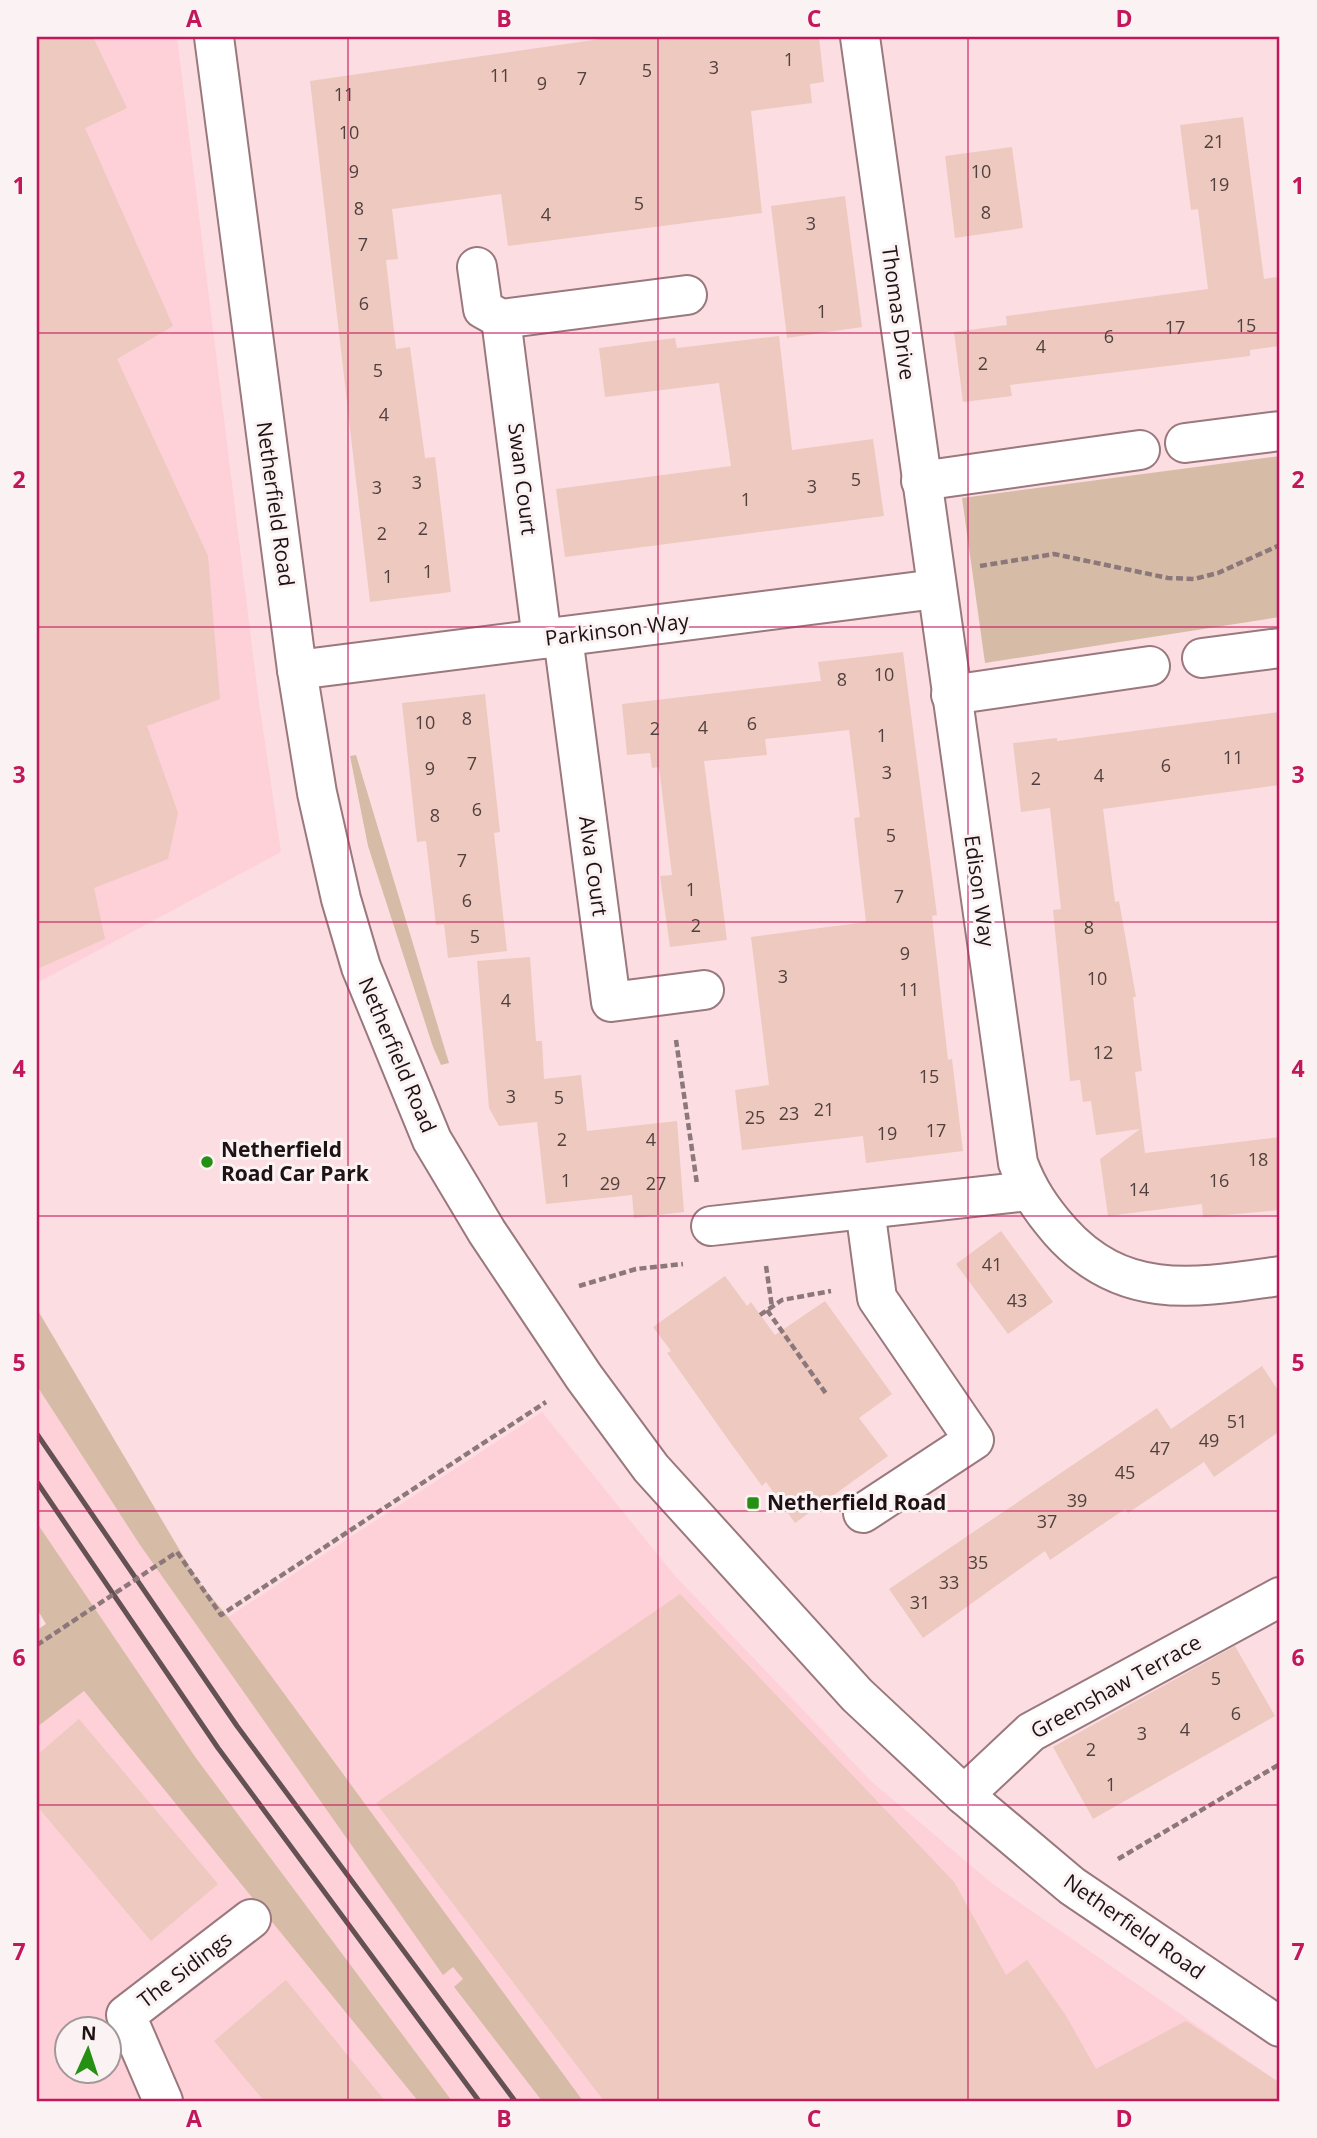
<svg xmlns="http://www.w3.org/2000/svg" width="1317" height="2138" font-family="'Open Sans',sans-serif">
<rect width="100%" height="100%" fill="#fcdee2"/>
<g fill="#fed0d7" fill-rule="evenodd">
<polygon points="37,37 177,37 258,695 281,852 37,983"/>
<polygon points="37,1386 140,1545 443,1974 453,1966 464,1979 454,1988 542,2101 452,2101 196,1758 37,1523"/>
<polygon points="542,1412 676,1577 872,1782 994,1885 1280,2083 1280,2101 583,2101 228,1617"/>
<path d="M83,1690L237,1875L418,2101H37V1727ZM66,2030H108V2072H66Z"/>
</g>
<g fill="#d6bca6">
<polygon points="1280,456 1280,617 985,663 962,498"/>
<polygon points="356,755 449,1063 441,1065 433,1047 368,846 350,756"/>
<polygon points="37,1309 198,1581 228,1617 583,2101 542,2101 454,1987 463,1979 453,1967 443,1975 140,1545 37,1386"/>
<polygon points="37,1523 196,1758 452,2101 418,2101 84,1691 37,1727 37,1630 46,1624 37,1609"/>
</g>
<g fill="#edc9bf">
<polygon points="37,37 93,37 127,108 85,128 173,326 117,359 208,556 220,699 147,726 178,813 168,859 94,888 105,939 37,969"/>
<polygon points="614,37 819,37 824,82 810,84 812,103 751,111 762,213 508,246 501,194 392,209 398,259 386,260 396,349 410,347 425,458 435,457 451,592 370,602 310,81"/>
<polygon points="1243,117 1264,279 1277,277 1280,346 1250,350 1250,356 1010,385 1012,396 963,402 954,332 1007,325 1006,316 1208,289 1198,209 1191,210 1180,125"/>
<polygon points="1012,147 1023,228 955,238 945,156"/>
<polygon points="845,196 862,327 787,338 771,206"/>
<polygon points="779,336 792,450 873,439 884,516 565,557 556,489 731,466 719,383 605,397 599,348 675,338 677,348"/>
<polygon points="903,652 937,915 932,916 948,1060 952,1059 963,1151 866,1163 863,1136 742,1150 735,1090 769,1085 751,937 866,922 854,818 860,817 849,730 765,739 767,755 704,761 727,940 670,947 660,876 672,875 659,767 652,768 650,753 627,755 622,704 821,681 818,662"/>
<polygon points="485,694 500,832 494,833 507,951 448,958 444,924 436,925 426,841 417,842 402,703"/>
<polygon points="1280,712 1280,785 1103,809 1115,902 1119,901 1136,997 1133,997 1142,1071 1135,1072 1145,1153 1280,1137 1280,1210 1203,1217 1202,1204 1108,1216 1100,1159 1140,1129 1096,1135 1091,1101 1083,1102 1080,1080 1070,1081 1053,910 1061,909 1050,808 1021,812 1013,743 1057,738 1057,741"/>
<polygon points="530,957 536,1041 542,1041 544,1079 581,1075 587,1131 677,1121 684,1212 634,1218 632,1195 546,1204 537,1122 499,1126 489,1108 477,961"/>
<polygon points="1001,1231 1053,1302 1008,1334 956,1264"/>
<polygon points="725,1276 747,1306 751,1302 775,1335 825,1301 892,1394 859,1418 888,1456 795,1523 766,1482 762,1486 727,1438 667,1353 671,1351 653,1327"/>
<polygon points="1262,1366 1280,1393 1280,1431 1214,1477 1204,1462 1128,1513 1125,1509 1050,1560 1045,1551 923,1638 889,1589 1157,1408 1171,1429"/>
<polygon points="680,1594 954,1882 1006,1975 1027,1960 1066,2016 1096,2069 1186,2021 1280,2083 1280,2101 604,2101 376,1803"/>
<polygon points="1235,1646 1275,1716 1093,1819 1053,1747"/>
<polygon points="79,1719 218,1884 151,1941 37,1806 37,1755"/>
<polygon points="286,1980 385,2101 264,2101 214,2041"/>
</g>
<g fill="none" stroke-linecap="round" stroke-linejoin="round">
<defs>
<g id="minor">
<polyline points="214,37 297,670 317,793 341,899 361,967 432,1140 487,1232 584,1377 651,1468 857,1695 964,1795 1072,1886 1280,2027"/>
<path d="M860,37L1018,1163C1028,1190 1041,1209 1060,1231C1123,1302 1196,1288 1280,1276"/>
<polyline points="477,267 483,309 501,319 687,295"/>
<polyline points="501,319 542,639"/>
<polyline points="1185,443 1280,431"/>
<polyline points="921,481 1140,450"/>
<polyline points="563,637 611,1002 704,990"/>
<polyline points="1202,658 1280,648"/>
<polyline points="297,670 936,589"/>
<polyline points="951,695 1150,666"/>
<polyline points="711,1226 1029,1191"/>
<polyline points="863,1513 974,1440 877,1298 865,1209"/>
<polyline points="964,1795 1031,1732 1280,1597"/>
<polyline points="163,2101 126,2015 251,1919"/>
</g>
</defs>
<use href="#minor" stroke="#9a787d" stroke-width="42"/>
<g stroke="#8c777a" stroke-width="4.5" stroke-dasharray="7 3.5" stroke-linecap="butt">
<polyline points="980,566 1054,554 1168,578 1194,579 1218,573 1280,545"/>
<polyline points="676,1040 697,1184"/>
<polyline points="766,1266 772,1307"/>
<polyline points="579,1286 636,1269 683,1264"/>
<polyline points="767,1310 827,1395"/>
<polyline points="760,1315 782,1300 831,1291"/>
<polyline points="177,1552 221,1615 546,1402"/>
<polyline points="1118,1859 1280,1764"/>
</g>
<use href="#minor" stroke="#fff" stroke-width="38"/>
<g stroke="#635154" stroke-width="5">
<polyline points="37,1434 237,1726 515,2101"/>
<polyline points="37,1482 218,1748 479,2101"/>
</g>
<polyline stroke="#8c777a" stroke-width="4.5" stroke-dasharray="7 3.5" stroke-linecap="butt" points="37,1645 177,1552"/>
</g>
<path fill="none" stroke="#c2185b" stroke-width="2" stroke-opacity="0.55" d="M348,37V2101M658,37V2101M968,37V2101M37,333H1280M37,627H1280M37,922H1280M37,1216H1280M37,1511H1280M37,1805H1280"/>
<g fill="#259013" stroke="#faf2f3" stroke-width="2.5">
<circle cx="207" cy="1162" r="7"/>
<rect x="746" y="1496" width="14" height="14" rx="3.5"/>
</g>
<g text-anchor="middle" stroke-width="6" stroke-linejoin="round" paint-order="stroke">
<g font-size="18" fill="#52403f">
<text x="789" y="66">1</text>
<text x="714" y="74">3</text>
<text x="647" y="77">5</text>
<text x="500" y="82">11</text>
<text x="582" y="85">7</text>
<text x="542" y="90">9</text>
<text x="344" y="101">11</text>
<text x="349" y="139">10</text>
<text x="1214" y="148">21</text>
<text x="354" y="178">9</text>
<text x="981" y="178">10</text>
<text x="1219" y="191">19</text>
<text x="639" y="210">5</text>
<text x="359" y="215">8</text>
<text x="986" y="219">8</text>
<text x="546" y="221">4</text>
<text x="811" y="230">3</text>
<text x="363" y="251">7</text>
<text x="364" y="310">6</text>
<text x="822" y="318">1</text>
<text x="1246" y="332">15</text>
<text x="1175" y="334">17</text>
<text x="1109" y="343">6</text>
<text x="1041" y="353">4</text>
<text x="983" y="370">2</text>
<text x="378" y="377">5</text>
<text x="384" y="421">4</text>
<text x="856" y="486">5</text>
<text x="417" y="489">3</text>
<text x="812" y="493">3</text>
<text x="377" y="494">3</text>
<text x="746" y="506">1</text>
<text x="423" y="535">2</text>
<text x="382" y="540">2</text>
<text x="428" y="578">1</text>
<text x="388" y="583">1</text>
<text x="884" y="681">10</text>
<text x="842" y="686">8</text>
<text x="467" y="725">8</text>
<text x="425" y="729">10</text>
<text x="752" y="730">6</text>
<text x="703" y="734">4</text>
<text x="655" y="735">2</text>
<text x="882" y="742">1</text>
<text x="1233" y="764">11</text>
<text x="472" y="770">7</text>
<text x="1166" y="772">6</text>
<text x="430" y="775">9</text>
<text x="887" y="779">3</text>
<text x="1099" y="782">4</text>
<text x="1036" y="785">2</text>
<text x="477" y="816">6</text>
<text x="435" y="822">8</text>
<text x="891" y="842">5</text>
<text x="462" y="867">7</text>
<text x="691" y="896">1</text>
<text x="899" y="903">7</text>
<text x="467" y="907">6</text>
<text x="696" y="932">2</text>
<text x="1089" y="934">8</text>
<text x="475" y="943">5</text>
<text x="905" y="960">9</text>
<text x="783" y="983">3</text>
<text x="1097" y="985">10</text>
<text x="909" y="996">11</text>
<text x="506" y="1007">4</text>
<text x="1103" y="1059">12</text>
<text x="929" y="1083">15</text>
<text x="511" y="1103">3</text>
<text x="559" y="1104">5</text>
<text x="824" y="1116">21</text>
<text x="789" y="1120">23</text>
<text x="755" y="1124">25</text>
<text x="936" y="1137">17</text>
<text x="887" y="1140">19</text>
<text x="562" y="1146">2</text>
<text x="651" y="1146">4</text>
<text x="1258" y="1166">18</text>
<text x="566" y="1187">1</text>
<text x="1219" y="1187">16</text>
<text x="610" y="1190">29</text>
<text x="656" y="1190">27</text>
<text x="1139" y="1196">14</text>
<text x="992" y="1271">41</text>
<text x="1017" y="1307">43</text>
<text x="1237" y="1428">51</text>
<text x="1209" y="1447">49</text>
<text x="1160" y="1455">47</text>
<text x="1125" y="1479">45</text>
<text x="1077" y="1507">39</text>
<text x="1047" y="1528">37</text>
<text x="978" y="1569">35</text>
<text x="949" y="1589">33</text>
<text x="920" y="1609">31</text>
<text x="1216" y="1685">5</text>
<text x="1236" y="1720">6</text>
<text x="1185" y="1736">4</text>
<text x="1142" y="1740">3</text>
<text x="1091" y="1756">2</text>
<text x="1111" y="1791">1</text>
</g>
<g font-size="21" fill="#1f1214" stroke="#faf2f3">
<text transform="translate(898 313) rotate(82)" y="7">Thomas Drive</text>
<text transform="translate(522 479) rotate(83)" y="7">Swan Court</text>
<text transform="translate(275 504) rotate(82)" y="7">Netherfield Road</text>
<text transform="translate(617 630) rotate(-7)" y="7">Parkinson Way</text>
<text transform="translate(593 866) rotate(82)" y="7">Alva Court</text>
<text transform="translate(979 891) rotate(82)" y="7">Edison Way</text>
<text transform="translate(397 1055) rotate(67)" y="7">Netherfield Road</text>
<text transform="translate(1116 1687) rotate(-29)" y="7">Greenshaw Terrace</text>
<text transform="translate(1134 1927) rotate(35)" y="7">Netherfield Road</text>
<text transform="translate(185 1970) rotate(-37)" y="7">The Sidings</text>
</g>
<g font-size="21" font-weight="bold" fill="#1f1214" stroke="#faf2f3" text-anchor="start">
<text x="221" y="1157">Netherfield<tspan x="221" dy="24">Road Car Park</tspan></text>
<text x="767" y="1510">Netherfield Road</text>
</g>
</g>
<rect width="1317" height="2138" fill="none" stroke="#faf2f3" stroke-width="77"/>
<g transform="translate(88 2050) rotate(3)"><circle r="33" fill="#faf2f3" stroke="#a2989a" stroke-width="2"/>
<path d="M0-5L12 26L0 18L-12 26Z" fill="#259013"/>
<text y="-10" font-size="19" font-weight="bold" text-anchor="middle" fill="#1f1214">N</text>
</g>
<rect x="38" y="38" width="1240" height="2062" fill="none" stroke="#c2185b" stroke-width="2.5"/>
<g font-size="23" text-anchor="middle" font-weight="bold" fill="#c2185b">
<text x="194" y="27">A</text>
<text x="504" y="27">B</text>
<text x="814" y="27">C</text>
<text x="1124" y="27">D</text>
<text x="19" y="194">1</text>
<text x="1298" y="194">1</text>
<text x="19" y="488">2</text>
<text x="1298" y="488">2</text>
<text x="19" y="783">3</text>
<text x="1298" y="783">3</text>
<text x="19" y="1077">4</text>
<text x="1298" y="1077">4</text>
<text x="19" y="1371">5</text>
<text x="1298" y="1371">5</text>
<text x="19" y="1666">6</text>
<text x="1298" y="1666">6</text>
<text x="19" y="1960">7</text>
<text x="1298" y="1960">7</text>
<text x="194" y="2127">A</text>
<text x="504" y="2127">B</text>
<text x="814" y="2127">C</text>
<text x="1124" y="2127">D</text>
</g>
</svg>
